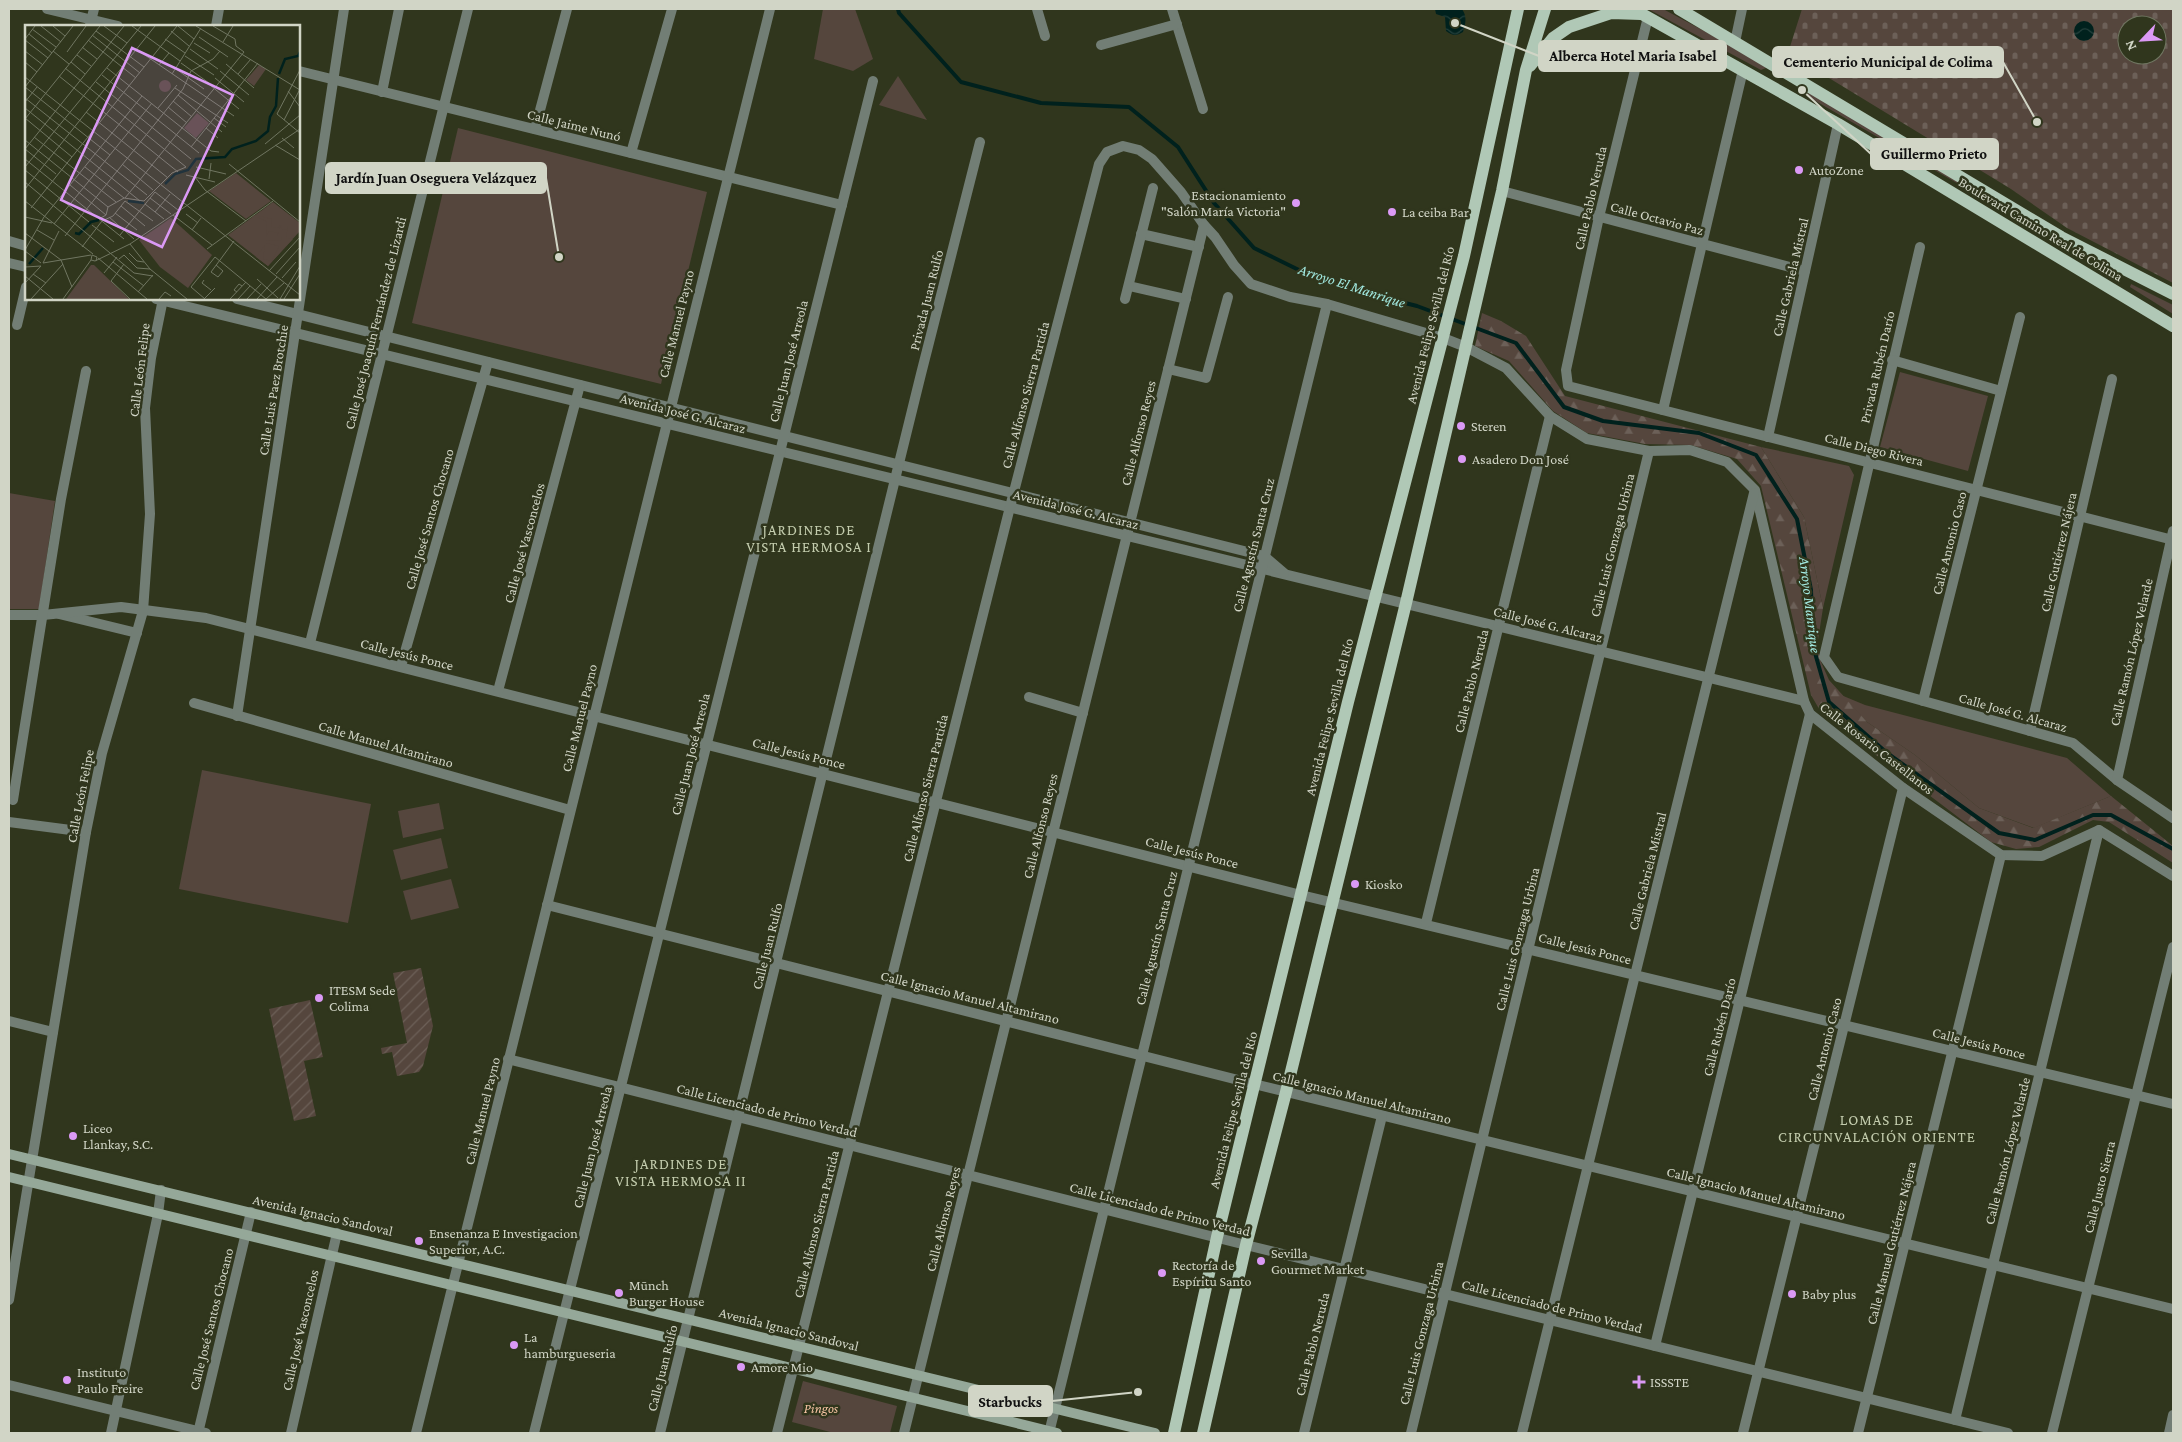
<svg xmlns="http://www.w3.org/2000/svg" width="2182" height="1442" font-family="'Crimson Pro',serif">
<defs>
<pattern id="forest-firs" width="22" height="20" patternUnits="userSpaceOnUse" patternTransform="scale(1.25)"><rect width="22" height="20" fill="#55463d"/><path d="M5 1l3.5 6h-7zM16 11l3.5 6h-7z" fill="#6c6058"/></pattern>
<pattern id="cemetery-stones" width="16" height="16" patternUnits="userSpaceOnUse" patternTransform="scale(1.25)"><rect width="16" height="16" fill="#55463d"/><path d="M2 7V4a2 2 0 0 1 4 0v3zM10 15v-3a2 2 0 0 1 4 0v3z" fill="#6c6058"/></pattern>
<pattern id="garden-furrows" width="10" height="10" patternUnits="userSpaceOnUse" patternTransform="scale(1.25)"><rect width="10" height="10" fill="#55463d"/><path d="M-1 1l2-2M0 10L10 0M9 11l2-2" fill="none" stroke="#6c6058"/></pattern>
<pattern id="water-waves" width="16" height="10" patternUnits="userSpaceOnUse" patternTransform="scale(1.25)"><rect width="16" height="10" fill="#00211d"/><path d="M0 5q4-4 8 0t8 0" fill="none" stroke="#24403c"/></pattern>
</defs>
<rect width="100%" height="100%" fill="#30361d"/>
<g fill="#55463d">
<polygon points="823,9 855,9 873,59 853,71 814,59"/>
<polygon points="1648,9 1663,9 1764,63 1766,68 1761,70"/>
<polygon points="898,76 927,120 879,105"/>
<polygon points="1810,91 2017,218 1807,96"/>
<polygon points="458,128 707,192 661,384 412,323"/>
<polygon points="2131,284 2173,305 2173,314 2130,287"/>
<polygon points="1900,372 1988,396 1968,471 1880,447"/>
<polygon points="1761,447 1849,466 1854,475 1823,608 1804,517"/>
<polygon points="9,493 55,501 39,609 9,609"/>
<polygon points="1841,695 1865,705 2067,758 2111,796 2034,828 1979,808 1915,755 1867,722"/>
<polygon points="202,770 371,804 348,923 179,889"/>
<polygon points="439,803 444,829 403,838 398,811"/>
<polygon points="441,838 448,868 401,880 393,850"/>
<polygon points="451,879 459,908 411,920 403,891"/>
<polygon points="803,1381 897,1406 890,1433 834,1433 792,1422"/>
</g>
<polygon fill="url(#forest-firs)" points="1482,313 1501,321 1526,336 1565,396 1761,447 1804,517 1823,608 1817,646 1821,662 1829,680 1867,722 1915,755 1979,808 2033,828 2111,796 2173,846 2173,863 2109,822 2093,820 2039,847 2016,849 1991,842 1822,714 1811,695 1761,486 1737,459 1691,445 1645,444 1587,433 1553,411 1509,361 1475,346"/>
<path fill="url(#cemetery-stones)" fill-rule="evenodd" d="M1802,9H2173V283L2067,228L2011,189L1788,53ZM2127,25H2157V55H2127Z"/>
<g fill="url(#garden-furrows)">
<polygon points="421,968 433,1026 423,1066 419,1072 397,1076 392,1052 382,1054 381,1048 407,1043 393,973"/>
<polygon points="310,1000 323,1057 304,1061 316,1116 294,1121 269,1009"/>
</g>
<g fill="url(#water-waves)">
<path d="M1435,9H1462C1467,16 1466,23 1463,32C1456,36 1453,36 1446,31L1445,17L1436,14Z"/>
<circle cx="2084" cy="31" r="10"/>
</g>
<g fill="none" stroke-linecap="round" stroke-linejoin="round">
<polyline stroke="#00211d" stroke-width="4" points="898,9 899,13 961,82 1041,103 1129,107 1178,147 1214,203 1254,248 1307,274 1373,295 1417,306 1516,343 1564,407 1603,421 1699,433 1756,455 1797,519 1811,590 1813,646 1829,702 1887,753 1999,833 2035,840 2093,815 2111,815 2173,849"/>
<g stroke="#727e75" stroke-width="10">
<polyline points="47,9 118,26"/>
<polyline points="1037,9 1045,36"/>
<polyline points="1172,9 1203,109"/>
<polyline points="1648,17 1599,217 1566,370 1568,386 2173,540"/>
<polyline points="90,25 94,9"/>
<polyline points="216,26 219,9"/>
<polyline points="1735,42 1742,9"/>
<polyline points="1101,45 1177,24"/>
<polyline points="299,71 842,205"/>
<polyline points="382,92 399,9"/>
<polyline points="535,129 567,9"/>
<polyline points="631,153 672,9"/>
<polyline points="1502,191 1805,271"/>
<polyline points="1141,234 1199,247"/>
<polyline points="9,241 26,246"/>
<polyline points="1920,247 1824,657 1838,677 2073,743 2117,780 2173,818"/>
<polyline points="9,263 26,267"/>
<polyline points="1129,286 1186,299"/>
<polyline points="156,299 1804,701"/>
<polyline points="237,299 1264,556 1284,573"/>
<polyline points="1125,299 1153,188"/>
<polyline points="17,325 26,287"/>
<polyline points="1892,360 2001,391"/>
<polyline points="1168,369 1206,378 1228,297"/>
<polyline points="1663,410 1743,70"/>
<polyline points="1768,437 1838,124"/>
<polyline points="59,614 137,633"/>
<polyline points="9,615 43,615 121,607 206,618 1301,895 2173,1104"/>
<polyline points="310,643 468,9"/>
<polyline points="401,666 488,362"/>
<polyline points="498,691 580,385"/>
<polyline points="1029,697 1083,713"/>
<polyline points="1923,701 2020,317"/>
<polyline points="194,703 570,810"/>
<polyline points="237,716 344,9"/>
<polyline points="2030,731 2112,379"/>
<polyline points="2117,780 2173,531"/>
<polyline points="13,800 61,499 86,371"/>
<polyline points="9,822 86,832"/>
<polyline points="547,905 1254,1084 2173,1309"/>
<polyline points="1426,923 1550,416"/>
<polyline points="9,1021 53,1032"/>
<polyline points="508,1059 1246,1245 2008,1433"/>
<polyline points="9,1300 86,832 102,753 143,611 150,514 145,408 151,358 163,299"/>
<polyline points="1655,1346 1810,714"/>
<polyline points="9,1385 206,1433"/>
<polyline points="1955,1420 2099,830"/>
<polyline points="111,1433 158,1214 161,1190"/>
<polyline points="198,1433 251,1212"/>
<polyline points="291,1433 337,1233"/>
<polyline points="416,1433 770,9"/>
<polyline points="534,1433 873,81"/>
<polyline points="660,1433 921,374 980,142"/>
<polyline points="777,1433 1010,507 1099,164 1107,152 1123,146 1139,150 1152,159 1181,192 1204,225 1215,237 1234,265 1251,284 1290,297 1327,304 1443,338 1466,347 1506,368 1550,416 1587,439 1649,451 1690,450 1727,462 1755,490 1804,701 1810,714 1903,788 2001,855 2042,856 2099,830 2173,876"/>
<polyline points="904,1433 1204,225"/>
<polyline points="1049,1433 1327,304"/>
<polyline points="1304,1433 1382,1116"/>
<polyline points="1411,1433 1649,451"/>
<polyline points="1522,1433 1754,493"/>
<polyline points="1743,1433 1903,788"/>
<polyline points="1858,1433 2001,855"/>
<polyline points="2052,1433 2173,947"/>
<polyline points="2169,1433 2173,1415"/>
</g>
<g stroke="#95a899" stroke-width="10">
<polyline points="9,1154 1155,1433"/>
<polyline points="9,1177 1057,1433"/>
</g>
<g stroke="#b0c8b6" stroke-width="12">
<polyline points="1633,9 1838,124 2173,326"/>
<polyline points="1679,9 2061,237 2173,294"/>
<polyline points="1530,66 1553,38 1569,27 1611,13 1641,14"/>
<polyline points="1174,1433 1217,1237 1348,702 1464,256 1518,9"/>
<polyline points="1203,1433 1246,1245 1286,1092 1406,603 1502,191 1526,70 1545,9"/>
</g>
</g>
<g fill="#db99f5" stroke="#30361d" stroke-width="2">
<circle cx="1799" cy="170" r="5"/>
<circle cx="1296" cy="203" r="5"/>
<circle cx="1392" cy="212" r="5"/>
<circle cx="1461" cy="426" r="5"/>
<circle cx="1462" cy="459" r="5"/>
<circle cx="1355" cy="884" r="5"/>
<circle cx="319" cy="998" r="5"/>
<circle cx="73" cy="1136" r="5"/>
<circle cx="419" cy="1241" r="5"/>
<circle cx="1261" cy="1261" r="5"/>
<circle cx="1162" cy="1273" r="5"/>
<circle cx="619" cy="1293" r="5"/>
<circle cx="1792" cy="1294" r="5"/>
<circle cx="514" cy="1345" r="5"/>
<circle cx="741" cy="1367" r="5"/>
<circle cx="67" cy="1380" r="5"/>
<path d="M1636.5 1374.5h5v5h5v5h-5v5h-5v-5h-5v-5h5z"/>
</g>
<g text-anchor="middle" stroke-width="5" stroke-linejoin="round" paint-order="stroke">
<g font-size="14" fill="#d1d5c6" stroke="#30361d">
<text transform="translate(574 125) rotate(14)" y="5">Calle Jaime Nunó</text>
<text transform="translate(1590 198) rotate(-77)" y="5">Calle Pablo Neruda</text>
<text transform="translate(1657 218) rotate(15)" y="5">Calle Octavio Paz</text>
<text transform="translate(2041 229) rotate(31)" y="5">Boulevard Camino Real de Colima</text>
<text transform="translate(1790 277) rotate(-77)" y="5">Calle Gabriela Mistral</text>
<text transform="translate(926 300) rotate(-76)" y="5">Privada Juan Rulfo</text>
<text transform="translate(375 323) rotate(-76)" y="5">Calle José Joaquín Fernández de Lizardi</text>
<text transform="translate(676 324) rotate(-76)" y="5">Calle Manuel Payno</text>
<text transform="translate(1430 325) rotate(-76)" y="5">Avenida Felipe Sevilla del Río</text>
<text transform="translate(788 361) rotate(-76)" y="5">Calle Juan José Arreola</text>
<text transform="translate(1877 367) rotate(-77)" y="5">Privada Rubén Darío</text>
<text transform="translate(139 370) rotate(-83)" y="5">Calle León Felipe</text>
<text transform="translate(273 390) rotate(-81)" y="5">Calle Luis Paez Brotchie</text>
<text transform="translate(1025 395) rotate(-75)" y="5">Calle Alfonso Sierra Partida</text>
<text transform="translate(683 413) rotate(14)" y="5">Avenida José G. Alcaraz</text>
<text transform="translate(1138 433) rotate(-76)" y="5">Calle Alfonso Reyes</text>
<text transform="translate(1874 449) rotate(14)" y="5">Calle Diego Rivera</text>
<text transform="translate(1076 509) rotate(14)" y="5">Avenida José G. Alcaraz</text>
<text transform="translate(429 519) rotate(-74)" y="5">Calle José Santos Chocano</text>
<text transform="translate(524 543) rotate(-75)" y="5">Calle José Vasconcelos</text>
<text transform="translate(1949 543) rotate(-76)" y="5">Calle Antonio Caso</text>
<text transform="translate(1253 545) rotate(-76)" y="5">Calle Agustín Santa Cruz</text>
<text transform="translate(1612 545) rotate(-76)" y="5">Calle Luis Gonzaga Urbina</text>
<text transform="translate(2058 552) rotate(-77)" y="5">Calle Gutiérrez Nájera</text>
<text transform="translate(1548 624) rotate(14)" y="5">Calle José G. Alcaraz</text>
<text transform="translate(2131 652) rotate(-77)" y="5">Calle Ramón López Velarde</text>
<text transform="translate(407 654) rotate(14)" y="5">Calle Jesús Ponce</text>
<text transform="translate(1471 681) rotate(-76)" y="5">Calle Pablo Neruda</text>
<text transform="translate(2013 712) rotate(16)" y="5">Calle José G. Alcaraz</text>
<text transform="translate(1329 717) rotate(-76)" y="5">Avenida Felipe Sevilla del Río</text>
<text transform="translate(579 718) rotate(-76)" y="5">Calle Manuel Payno</text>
<text transform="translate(386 744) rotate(16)" y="5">Calle Manuel Altamirano</text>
<text transform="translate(1877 748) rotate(38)" y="5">Calle Rosario Castellanos</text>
<text transform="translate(799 753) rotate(14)" y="5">Calle Jesús Ponce</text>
<text transform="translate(690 754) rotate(-76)" y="5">Calle Juan José Arreola</text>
<text transform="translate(925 788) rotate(-76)" y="5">Calle Alfonso Sierra Partida</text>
<text transform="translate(80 796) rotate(-79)" y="5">Calle León Felipe</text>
<text transform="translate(1040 826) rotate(-76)" y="5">Calle Alfonso Reyes</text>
<text transform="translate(1192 852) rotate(14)" y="5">Calle Jesús Ponce</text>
<text transform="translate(1647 871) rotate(-76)" y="5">Calle Gabriela Mistral</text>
<text transform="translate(1156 938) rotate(-76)" y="5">Calle Agustín Santa Cruz</text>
<text transform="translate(1517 939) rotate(-76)" y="5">Calle Luis Gonzaga Urbina</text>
<text transform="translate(767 946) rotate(-76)" y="5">Calle Juan Rulfo</text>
<text transform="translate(1585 948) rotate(14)" y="5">Calle Jesús Ponce</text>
<text transform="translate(970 997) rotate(14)" y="5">Calle Ignacio Manuel Altamirano</text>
<text transform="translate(1719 1027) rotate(-76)" y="5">Calle Rubén Darío</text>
<text transform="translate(1979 1043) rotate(14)" y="5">Calle Jesús Ponce</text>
<text transform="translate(1824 1049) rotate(-76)" y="5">Calle Antonio Caso</text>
<text transform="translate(1362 1097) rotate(14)" y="5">Calle Ignacio Manuel Altamirano</text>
<text transform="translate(767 1110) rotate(14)" y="5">Calle Licenciado de Primo Verdad</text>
<text transform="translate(1233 1110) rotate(-76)" y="5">Avenida Felipe Sevilla del Río</text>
<text transform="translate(482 1111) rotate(-76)" y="5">Calle Manuel Payno</text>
<text transform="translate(592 1147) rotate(-76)" y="5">Calle Juan José Arreola</text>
<text transform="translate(2007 1151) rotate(-76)" y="5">Calle Ramón López Velarde</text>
<text transform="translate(2099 1187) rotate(-76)" y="5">Calle Justo Sierra</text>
<text transform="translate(1756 1193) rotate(14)" y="5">Calle Ignacio Manuel Altamirano</text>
<text transform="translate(1160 1209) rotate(14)" y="5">Calle Licenciado de Primo Verdad</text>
<text transform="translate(323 1215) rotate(13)" y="5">Avenida Ignacio Sandoval</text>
<text transform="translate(943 1219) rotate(-76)" y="5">Calle Alfonso Reyes</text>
<text transform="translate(816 1224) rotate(-76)" y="5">Calle Alfonso Sierra Partida</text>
<text transform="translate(1891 1243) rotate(-76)" y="5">Calle Manuel Gutiérrez Nájera</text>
<text transform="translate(1552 1306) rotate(14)" y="5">Calle Licenciado de Primo Verdad</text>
<text transform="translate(211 1319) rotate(-76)" y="5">Calle José Santos Chocano</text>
<text transform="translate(789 1329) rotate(14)" y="5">Avenida Ignacio Sandoval</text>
<text transform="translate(300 1330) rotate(-77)" y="5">Calle José Vasconcelos</text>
<text transform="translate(1421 1333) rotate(-76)" y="5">Calle Luis Gonzaga Urbina</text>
<text transform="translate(1312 1344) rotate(-76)" y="5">Calle Pablo Neruda</text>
<text transform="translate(662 1368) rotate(-76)" y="5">Calle Juan Rulfo</text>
</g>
<g font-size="14" fill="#d1d5c6" stroke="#30361d" text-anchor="start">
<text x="1809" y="175">AutoZone</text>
<text x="1286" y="200" text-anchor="end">Estacionamiento<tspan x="1286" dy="16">"Salón María Victoria"</tspan></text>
<text x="1402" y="217">La ceiba Bar</text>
<text x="1471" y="431">Steren</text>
<text x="1472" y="464">Asadero Don José</text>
<text x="1365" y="889">Kiosko</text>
<text x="329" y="995">ITESM Sede<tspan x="329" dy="16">Colima</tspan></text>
<text x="83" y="1133">Liceo<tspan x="83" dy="16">Llankay, S.C.</tspan></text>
<text x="429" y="1238">Ensenanza E Investigacion<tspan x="429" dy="16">Superior, A.C.</tspan></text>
<text x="1271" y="1258">Sevilla<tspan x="1271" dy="16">Gourmet Market</tspan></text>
<text x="1172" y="1270">Rectoría de<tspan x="1172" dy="16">Espíritu Santo</tspan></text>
<text x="629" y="1290">Mūnch<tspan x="629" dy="16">Burger House</tspan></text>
<text x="1802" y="1299">Baby plus</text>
<text x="524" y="1342">La<tspan x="524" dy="16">hamburgueseria</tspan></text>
<text x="751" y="1372">Amore Mio</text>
<text x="77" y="1377">Instituto<tspan x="77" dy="16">Paulo Freire</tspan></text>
<text x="1650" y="1387">ISSSTE</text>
</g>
<g font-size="14" font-style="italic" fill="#f5c3a3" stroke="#30361d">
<text x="821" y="1413">Pingos</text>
</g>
<g font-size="15" font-style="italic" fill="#a1e8df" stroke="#30361d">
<text transform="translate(1352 286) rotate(18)" y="5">Arroyo El Manrique</text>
<text transform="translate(1810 605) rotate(83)" y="5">Arroyo Manrique</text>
</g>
<g font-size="15" letter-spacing="1" fill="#c3ccad" stroke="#30361d">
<text x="809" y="535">JARDINES DE<tspan x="809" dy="17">VISTA HERMOSA I</tspan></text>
<text x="1877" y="1125">LOMAS DE<tspan x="1877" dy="17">CIRCUNVALACIÓN ORIENTE</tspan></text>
<text x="681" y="1169">JARDINES DE<tspan x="681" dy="17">VISTA HERMOSA II</tspan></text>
</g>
</g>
<g transform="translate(25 25)">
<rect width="275" height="275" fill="#30361d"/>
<path d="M234,40L241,44L229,61L221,55ZM134 61a6 6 0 1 1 12 0a6 6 0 1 1-12 0ZM172,88L184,98L171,113L159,103ZM211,148L246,176L221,194L184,166ZM248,177L275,198V206L243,241L203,210ZM66,240H69L104,274H41Z" fill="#55463d"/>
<path d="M146,193L187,230L163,263L135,242L114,215Z" fill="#55463d"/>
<path d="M230,190L247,194L246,202L253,203L255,200L254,208L244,206L241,212L242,197L233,192L225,194ZM256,200L257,204L262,205L263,201L261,213L268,214L243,241L231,232L240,220L238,234L247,236L254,221L241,218V215L256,216L257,211H252Z" fill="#55463d"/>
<path fill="none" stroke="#00211d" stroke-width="2.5" d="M254,49L260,34L273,31L275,27M140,159L150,149L163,145L171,134L200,132L207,124L231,116L243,106L245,92L251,81L253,53M103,176L119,178M50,208L54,209L66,197L74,195M4,239L18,223"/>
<path fill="none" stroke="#707661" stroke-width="1" d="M16,1L36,17M28,1L40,11M48,1L0,62L85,130M79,1L102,18M107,1L155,36M153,1L169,14M171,1L275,65M7,4L31,22M71,6L119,42M146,6L164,21M4,9L27,28M67,10L115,48M174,12L203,32M0,14L10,1M140,14L160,28M0,15L23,33M63,15L111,53M198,17L208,1M169,18L185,28M57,22L72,34M111,24L209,91M165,24L193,44M0,26L18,40M28,26L44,39M42,27L61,1M52,30L66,41M160,31L189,50M0,37L12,47M46,37L60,49M156,38L184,58M201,39L229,63M134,40L144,28M40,43L161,142L147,148L119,176L99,173L83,182L81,190L74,194M82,43L186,126L194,127M151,44L179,64M275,45L252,89L275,108M195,46L224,70M147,49L176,3M213,49L226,34M77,50L174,128M34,51L153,147M0,52L275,270M190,53L219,77M71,57L166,134M185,60L214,84M150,63L203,98M263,66L275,82M153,70L197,107M0,73L122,170M148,76L167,92M0,77L12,62M143,82L162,98M0,83L115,176M133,83L152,60M61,87L143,153M0,93L47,132M189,93L201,102M0,94L75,1M259,95L275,64M181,103L193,113M9,112L91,177M257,113L269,123M0,115L83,182M240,119L275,90M250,120L275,135M166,122L233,38M0,124L99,1M0,124L31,149M0,134L99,214M97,139L128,165M204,139L275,197M126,141L219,27L211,21L210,14L188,1M0,142L116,1M60,142L99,173M171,142L201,149M0,145L64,197M161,150L190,157M170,152L180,165L221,196M184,154L186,138M0,157L109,248L128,251M45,160L81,190M0,164L130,1M100,173L127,140M125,173L146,189M0,176L68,229M120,179L139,194M96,181L120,201M6,183L152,1M130,187L145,169M90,188L112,205M161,189L173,198M148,190L187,220M0,192L27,198M84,192L109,214M29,199L127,78M67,200L89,217M12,205L29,215M167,205L176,193M0,208L36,235L47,262M95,210L130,167L153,185M40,211L158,64L166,46L188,34L195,26M105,219L125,244L162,274M57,222L77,196L88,191L100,176L128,196M182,224L248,176M0,225L19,192L117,71M0,226L16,238M104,228L112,236L119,237M73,233L122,274M94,234L99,230L112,243L125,244M71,236L72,232L67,230L66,235L70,236L105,219L275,104M88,237L119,261M18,238L34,206M18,238L66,230M99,239L86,256L105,274M191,240L198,246L193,252L186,247L195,235L209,216M0,242L16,241M244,246L275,212M79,248L92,232M8,249L21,258M251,249L275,222M0,251L28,274M257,253L271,237M232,254L253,273M179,255L177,258L186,265M0,258L16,241M113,267L128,250M212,267L209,265L214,259L217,261M6,274L38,239M38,274L66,235M134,274L140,267L146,271M179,274L190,263M180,274L166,262L190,232L241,274M205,274L221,257M213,274L225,261M222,274L236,259M232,274L252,252M241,274L259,258M255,274L275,241M259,274L275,249"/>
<path fill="#db99f5" fill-opacity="0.15" stroke="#db99f5" stroke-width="2.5" d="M107,23L208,70L137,222L36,175Z"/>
<rect width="275" height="275" fill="none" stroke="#d1d5c6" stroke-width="2.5"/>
</g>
<path fill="none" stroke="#d1d5c6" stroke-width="2" d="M1455 23L1539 56M2037 122L2003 62M1802 90L1871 154M559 257L546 178M1138 1392L1052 1401"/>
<g fill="#d1d5c6" stroke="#30361d" stroke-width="2">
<circle cx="1455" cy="23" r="5"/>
<circle cx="2037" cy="122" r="5"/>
<circle cx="1802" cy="90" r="5"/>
<circle cx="559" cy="257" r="5"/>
<circle cx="1138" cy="1392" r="5"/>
</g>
<g fill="#d1d5c6" stroke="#d1d5c6" stroke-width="2">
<rect x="1539" y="41" width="187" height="30" rx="5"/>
<rect x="1773" y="47" width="230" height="30" rx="5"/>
<rect x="1871" y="139" width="127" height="30" rx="5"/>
<rect x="326" y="163" width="220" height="30" rx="5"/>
<rect x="969" y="1386" width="83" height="30" rx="5"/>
</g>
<g font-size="15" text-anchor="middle" font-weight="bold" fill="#111">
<text x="1633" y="61">Alberca Hotel Maria Isabel</text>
<text x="1888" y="67">Cementerio Municipal de Colima</text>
<text x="1934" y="159">Guillermo Prieto</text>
<text x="436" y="183">Jardín Juan Oseguera Velázquez</text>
<text x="1010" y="1407">Starbucks</text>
</g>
<rect width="2182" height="1442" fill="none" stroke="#d1d5c6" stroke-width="20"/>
<g transform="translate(2142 40) rotate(245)"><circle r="24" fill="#30361d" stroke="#707661"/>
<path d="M0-4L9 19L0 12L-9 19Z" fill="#db99f5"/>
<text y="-8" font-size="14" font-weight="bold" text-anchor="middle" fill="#d1d5c6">N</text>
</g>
</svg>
